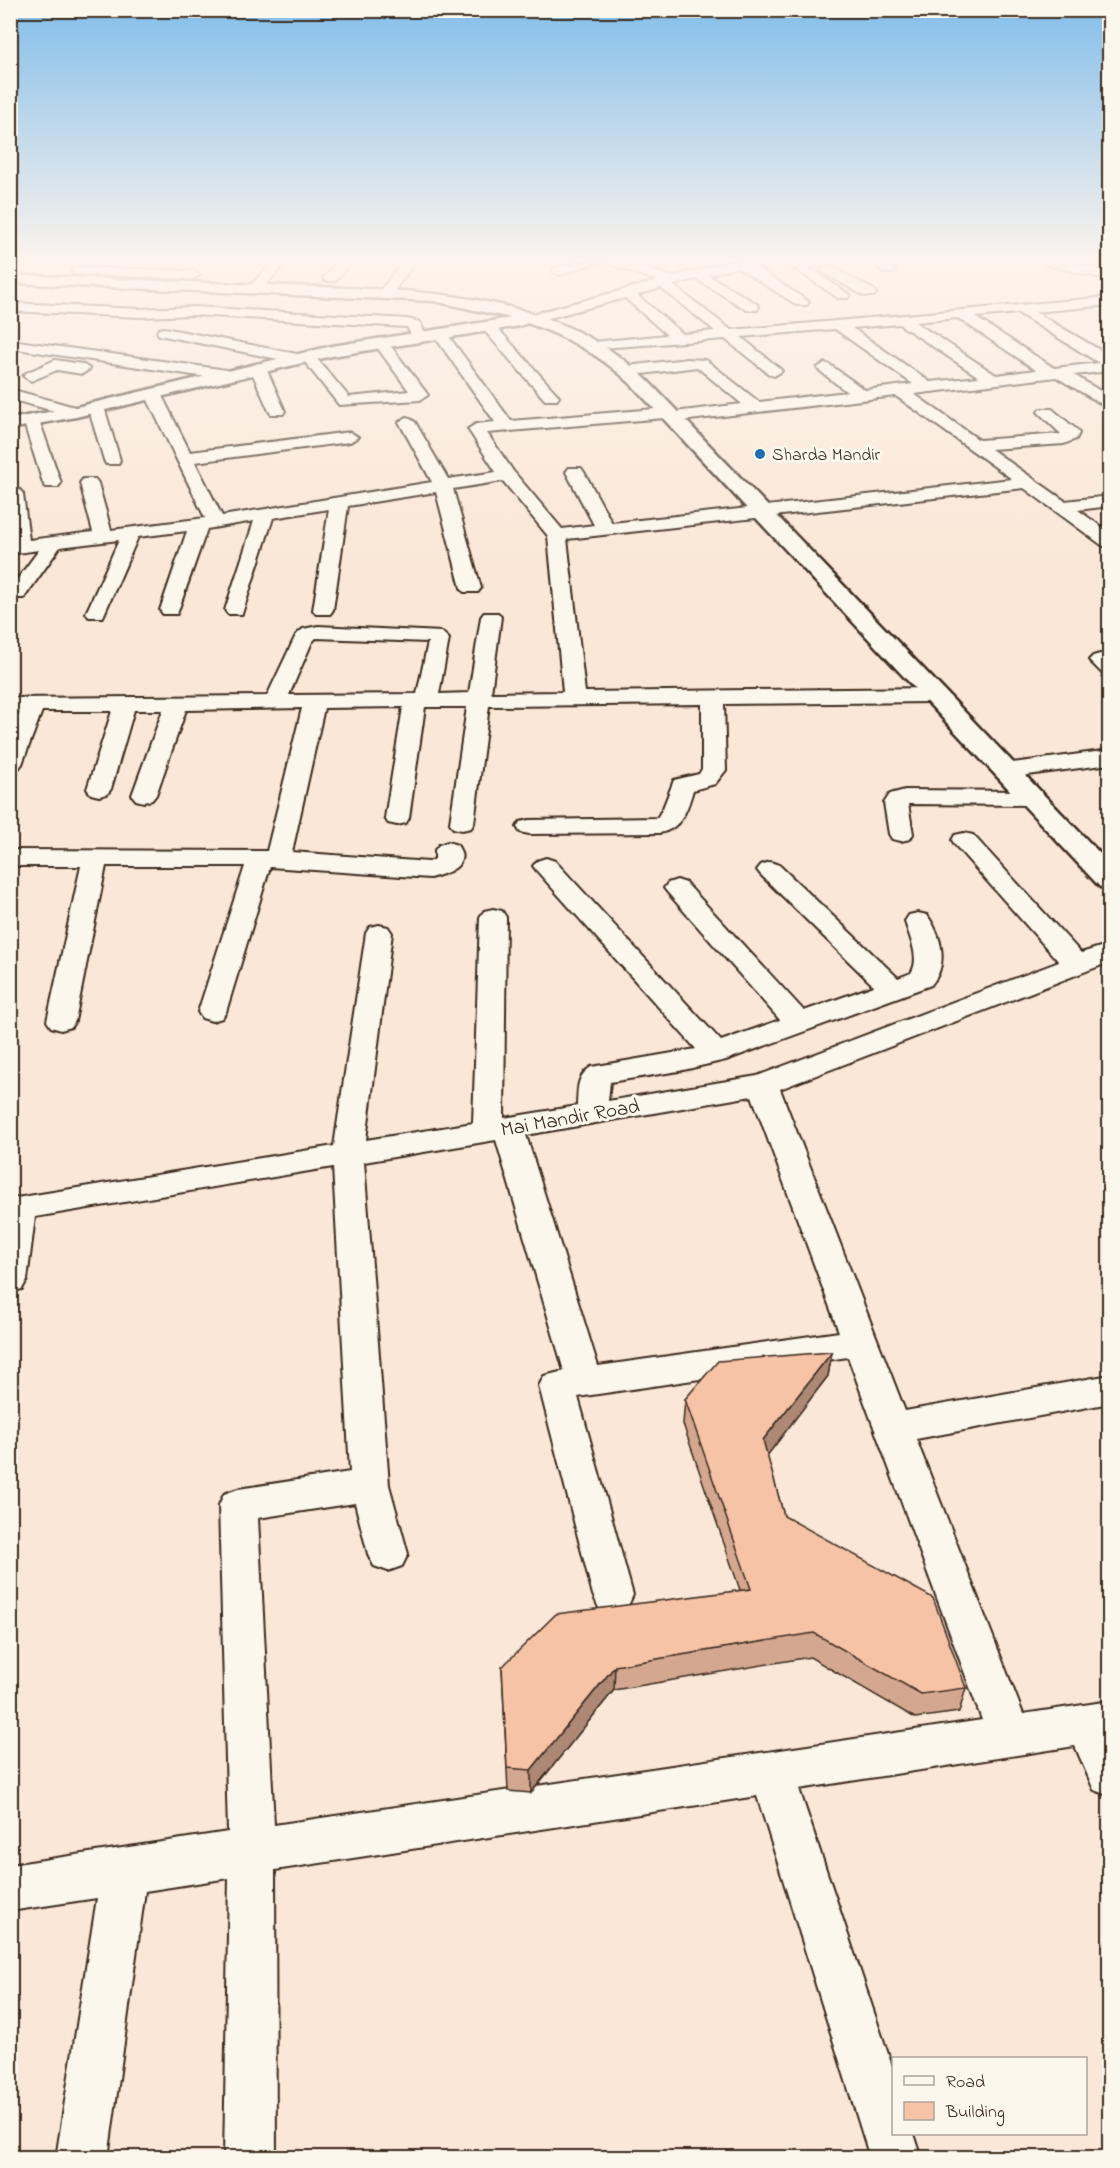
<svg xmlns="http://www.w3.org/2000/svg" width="1120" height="2168" font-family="'Indie Flower',sans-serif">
<rect width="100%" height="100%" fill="#fae7d7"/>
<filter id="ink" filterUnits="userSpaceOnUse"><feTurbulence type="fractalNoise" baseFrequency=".0167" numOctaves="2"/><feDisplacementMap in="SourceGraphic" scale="12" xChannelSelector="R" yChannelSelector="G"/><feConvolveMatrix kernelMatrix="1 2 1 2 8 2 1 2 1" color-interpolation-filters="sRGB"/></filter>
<g filter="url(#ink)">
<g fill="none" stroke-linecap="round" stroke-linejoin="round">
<defs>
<g id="street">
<polygon points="273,262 286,262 259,293 249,293 247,290 249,287"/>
<polygon points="338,262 352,262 335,281 325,281 323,278"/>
<polygon points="402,262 415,262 389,298 379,298 377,295"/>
<polygon points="576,262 598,262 559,275 552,271 554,268"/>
<path d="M605,262H625L672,277L727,262H749L809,302L807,305H797L737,267L708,275L757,304L759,307L757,310H747L696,279L673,285L731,330L1110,297V305L1035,312L1110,356V371L1074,375L1110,397V409L1056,377L914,394L979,440L1061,434L1038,412L1040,409H1052L1077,430L1079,433L1076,439L1064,444L991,449L1065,501L1110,496V506L1078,510L1110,533V547L1103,546L1024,488L567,539L585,692L934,688L942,690L945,695L942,700L934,702L724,704L726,770L715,784L693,790C687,810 682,828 660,833L529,834L520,832L517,827L520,822L529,820L657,818L663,808L674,780L699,774L702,769V704L489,706L474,823L471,828L462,830L453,828L450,823L467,707H425L409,818L406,823L397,825L388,823L385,818L403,707L324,708L292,852L429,862L435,859V850L439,845L448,842L457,845C472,866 446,874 430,878L270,867L226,1012L222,1018L212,1021L202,1018L198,1012L245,866H106L75,1021L71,1027L61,1030L51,1027L47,1021L81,866H10V850L267,851L302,708L186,710L156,795L152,800L144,802L136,800L132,795L163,710H134L111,789L107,794L99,796L91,794L87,789L112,711H42L22,764L18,769L10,771V734L20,712H10V698L267,696L296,635L303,629L318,626L442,632L449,639L439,694L469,693L481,617L484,613H498L501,617L491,693L563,692L548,536L503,481L453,489L481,588L478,592H464L461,588L436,492L348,506L333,610L330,614H316L313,610L329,509L273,518L242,614H228L225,610L254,521L207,529L177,614H163L160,610L187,531L138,537L103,617H89L86,613L119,540L60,547L24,598H10V589L39,550L10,554V488L20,490L23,494L29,540L93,532L80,483L83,479H95L98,483L111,530L205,518L145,394L153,389L161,394L190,452L350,432L358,437L350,442L195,462L222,516L432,482L399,422L407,417L415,422L448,479L496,472L468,429L476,424L495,422L433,334L440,330L445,331L511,421L667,408L674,412L742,404L697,367L627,376L619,371L627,366L687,359L706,360L759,402L847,392L820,371L817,368L825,363L830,365L865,390L913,384L835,329L741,337L779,368L782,371L774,376L769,374L725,339L588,349L586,346L593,342L667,335L625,298L530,323L525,322L523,319L525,316L657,281ZM661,288L715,331L683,334L637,295ZM1018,313L1099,363L1054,368L975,317ZM958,318L1036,370L996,375L915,322ZM899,324L979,377L930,382L852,328ZM896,396L1012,479L612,523L584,472L581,468H569L566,472L594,525L562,529L513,471L487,433L665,418L672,422ZM316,638L428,642L417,694L289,695L312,642Z"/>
<polygon points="785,262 800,262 850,295 848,298 838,298"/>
<polygon points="872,262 887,262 896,270 894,273 884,273"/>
<polygon points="1045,262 1069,262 1110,272 1110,280 1046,265"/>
<polygon points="828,265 874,290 876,293 874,296 864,296 823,272 821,269"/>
<polygon points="78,267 193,271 200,275 193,279 73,274 71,271 73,268"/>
<polygon points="10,303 139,309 194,307 407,319 420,322 426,337 424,340 414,340 407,327 194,315 139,317 10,311"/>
<polygon points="488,322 493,323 557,394 559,397 557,400 545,400 483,329 481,326"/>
<polygon points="164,328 302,355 308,353 313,354 349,397 409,391 374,343 376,340 386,340 428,395 420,400 339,405 304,361 298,363 159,335 157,332 159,329"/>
<polygon points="10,340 227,370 235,375 227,380 10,348"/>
<polygon points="55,360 82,364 90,369 82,374 57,370 31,381 23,376 26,373"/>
<polygon points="258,363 266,368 285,411 283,414 271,414 269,411 250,368"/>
<polygon points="10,389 82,409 84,412 76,417 10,399"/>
<polygon points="96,402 104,407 120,460 118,464 106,464 104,460 88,407"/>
<polygon points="31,415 39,420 61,483 58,487 46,487 43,483 23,420"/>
<polygon points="1100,654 1110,657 1110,674 1102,673 1089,660 1093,656"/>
<polygon points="1110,750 1110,764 1005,778 997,776 993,771 997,766 1005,764"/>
<polygon points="905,790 1031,791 1039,793 1043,798 1039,803 1031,805 908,804 913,834 910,839 901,841 892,839 889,834 884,803 890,794"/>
<path d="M964,833L973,835L1081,953L1110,944V962L780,1089L905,1411L1110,1375V1403L916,1439L1023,1714L1110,1701V1796L1094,1790L1075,1746L799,1789L894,2072V2134H914L922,2158H870L757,1796L275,1870L276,2158H224L229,1878L145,1891L108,2158H56L97,1898L10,1911V1865L228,1832L219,1505L224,1494L238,1489L350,1472L333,1167L35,1217L27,1280L22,1289L10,1292V1199L334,1146L366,933L370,927L379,925L388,927L392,933L366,1140L473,1123L480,917L484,911L493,909L502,911L506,917L504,1118L577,1106C578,1089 576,1077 591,1067L696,1049L537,871L533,866L537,861L546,858L555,861L721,1041L780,1020L668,893L664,888L668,883L677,880L686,883L804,1011L874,986L761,875L757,870L761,865L770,862L779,865L898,978L911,973C921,958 909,937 905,921L909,915L918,913L927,915C942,936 949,965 931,985L726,1060L679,1071L610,1082L608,1101L757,1076L1059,962L955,845L952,840L955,835ZM752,1096L839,1332L598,1366L526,1135ZM496,1140L564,1371L544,1376L539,1386L593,1595L599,1608L613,1613L627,1608L633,1595L578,1397L848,1357L982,1720L274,1825L258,1518L355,1503L368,1554L374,1566L388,1571L402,1566L408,1554L389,1485L364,1162Z"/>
</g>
<path id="secondary" d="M10,275C95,278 180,282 264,285C396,291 550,283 650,383L1110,864V889L1100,887L632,385C602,356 566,336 527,323L520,326L332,356L76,417L10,429V419L76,407L332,346L511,318L434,301L10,283Z"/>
</defs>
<use href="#street" stroke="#3b2a1e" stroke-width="4"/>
<use href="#secondary" stroke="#3b2a1e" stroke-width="5"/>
<use href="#street" fill="#fbf7ec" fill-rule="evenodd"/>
<use href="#secondary" fill="#fbf7ec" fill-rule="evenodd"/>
</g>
<polygon fill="#d4a890" stroke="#3b2a1e" stroke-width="1.5" points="832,1352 828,1376 767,1455 784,1516 966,1688 959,1712 915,1718 810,1657 614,1690 531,1793 508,1791 502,1667 740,1590 683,1424 685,1399"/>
<g fill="#ac8875" stroke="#3b2a1e" stroke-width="1.5">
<polygon points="832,1352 828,1376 760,1465 763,1440"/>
<polygon points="615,1666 614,1690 531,1793 531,1770"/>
</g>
<polygon fill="#f6c3a7" stroke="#3b2a1e" stroke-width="1.5" points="832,1352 763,1440 784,1516 933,1598 966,1688 921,1694 814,1633 615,1666 531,1770 507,1768 502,1667 556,1614 751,1589 685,1399 718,1361"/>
</g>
<linearGradient id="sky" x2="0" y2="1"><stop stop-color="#83beea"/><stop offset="0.46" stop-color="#fdf4ed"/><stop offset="1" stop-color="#fdf4ed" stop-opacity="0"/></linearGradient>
<rect width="1120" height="566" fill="url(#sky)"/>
<circle fill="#1f6fb2" stroke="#fbf7ec" stroke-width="2" cx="760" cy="454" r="6"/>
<g text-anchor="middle" stroke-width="6" stroke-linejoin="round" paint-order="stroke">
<g font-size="18" fill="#3b2a1e" stroke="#fbf7ec" text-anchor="start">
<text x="772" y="460">Sharda Mandir</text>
</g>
<g font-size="21" fill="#3b2a1e" stroke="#fbf7ec">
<text transform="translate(570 1117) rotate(-10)" y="7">Mai Mandir Road</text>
</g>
</g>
<rect width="1120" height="2168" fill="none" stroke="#fbf7ec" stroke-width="36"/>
<rect x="18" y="18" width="1084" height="2132" fill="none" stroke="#3b2a1e" stroke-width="2" filter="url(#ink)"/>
<rect x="892" y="2057" width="195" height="78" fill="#fbf7ec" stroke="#aea59a" stroke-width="1.5"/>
<rect x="904" y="2076" width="30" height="9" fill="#fbf7ec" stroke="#aea59a" stroke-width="1.5"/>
<text x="946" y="2087" font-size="18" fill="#3b2a1e">Road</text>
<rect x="904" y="2102" width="30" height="18" fill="#f6c3a7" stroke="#aea59a" stroke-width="1.5"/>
<text x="946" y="2117" font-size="18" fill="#3b2a1e">Building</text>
</svg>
